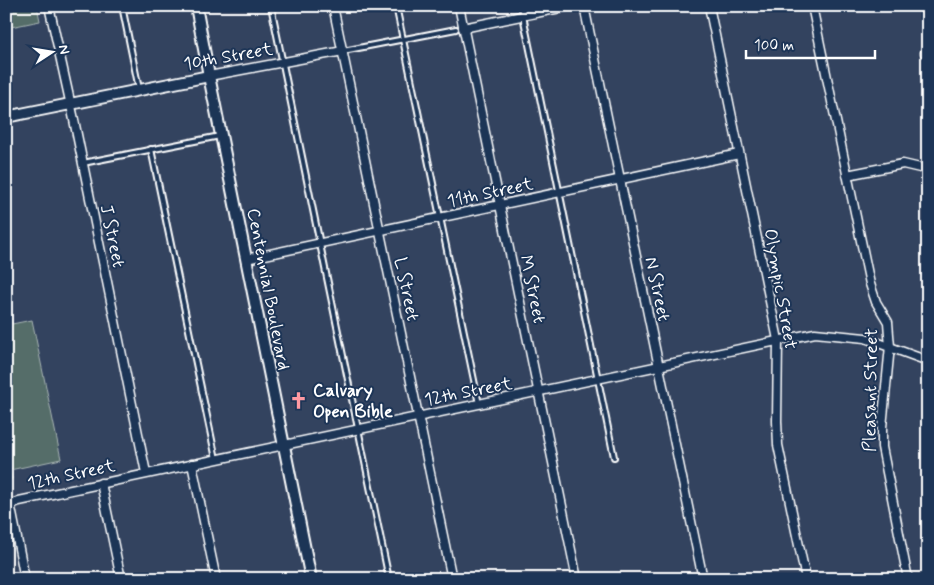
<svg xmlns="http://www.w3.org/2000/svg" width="934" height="585" font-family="Mynerve,sans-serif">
<rect width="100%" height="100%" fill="#33435f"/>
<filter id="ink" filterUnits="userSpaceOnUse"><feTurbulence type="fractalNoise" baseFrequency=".02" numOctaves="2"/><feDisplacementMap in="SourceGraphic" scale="10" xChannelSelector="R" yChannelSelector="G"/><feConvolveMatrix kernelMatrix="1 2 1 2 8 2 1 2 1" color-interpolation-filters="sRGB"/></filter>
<g filter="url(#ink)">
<g fill="#556d69" stroke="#aab6b4">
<polygon points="6,6 37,6 40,21 6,28"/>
<polygon points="6,302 12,324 32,320 61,459 10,470 12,479 6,480 6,325 8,325"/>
</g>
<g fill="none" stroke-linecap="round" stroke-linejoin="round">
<defs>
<g id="lane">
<polyline points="122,6 139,89"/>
<polyline points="271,6 389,579"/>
<polyline points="396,6 479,404"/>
<polyline points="521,6 614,457"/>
<polyline points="343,51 456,29"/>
<polyline points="151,149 216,459"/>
<polyline points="83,163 220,136"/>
</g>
<g id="street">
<polyline points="49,6 73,115 146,473"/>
<polyline points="333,6 452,579"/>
<polyline points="459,6 577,579"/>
<polyline points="584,6 703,579"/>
<polyline points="709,6 778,340 777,421 778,445 806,579"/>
<polyline points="812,6 870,284 876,302 888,322 889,335 890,346 882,427 882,447 908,579"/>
<polyline points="463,28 570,6"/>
<polyline points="925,53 928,54"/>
<polyline points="209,76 343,51"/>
<polyline points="847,175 903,164 920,168"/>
<polyline points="246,259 739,154"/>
<polyline points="192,464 216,579"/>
<polyline points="101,483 121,579"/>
<polyline points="25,579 11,508 12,504 19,501 815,333 865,338 928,361"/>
</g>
<g id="secondary">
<polyline points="196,6 209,76 311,579"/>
<polyline points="6,117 209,76"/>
</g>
</defs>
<use href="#lane" stroke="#fff" stroke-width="8"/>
<use href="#street" stroke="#fff" stroke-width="11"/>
<use href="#secondary" stroke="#fff" stroke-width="14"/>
<use href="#lane" stroke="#1d3557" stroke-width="4"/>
<use href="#street" stroke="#1d3557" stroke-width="8"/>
<use href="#secondary" stroke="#1d3557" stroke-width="10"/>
</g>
</g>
<defs>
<symbol id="church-bare" viewBox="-9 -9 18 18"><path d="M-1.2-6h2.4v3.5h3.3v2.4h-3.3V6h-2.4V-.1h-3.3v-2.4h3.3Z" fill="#ff9aa2" stroke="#1d3557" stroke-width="2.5" paint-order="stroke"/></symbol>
</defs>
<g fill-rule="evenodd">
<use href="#church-bare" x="286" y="388" width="25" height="25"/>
</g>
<g text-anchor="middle" stroke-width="4" stroke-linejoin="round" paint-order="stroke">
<g font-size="18" fill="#fff" stroke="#1d3557">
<text transform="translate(228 56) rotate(-10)" y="6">10th Street</text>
<text transform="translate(490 192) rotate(-12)" y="6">11th Street</text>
<text transform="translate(113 236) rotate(78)" y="6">J Street</text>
<text transform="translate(269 289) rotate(79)" y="6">Centennial Boulevard</text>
<text transform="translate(407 289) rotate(78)" y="6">L Street</text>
<text transform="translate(533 289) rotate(78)" y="6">M Street</text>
<text transform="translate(658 289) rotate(78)" y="6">N Street</text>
<text transform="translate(781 289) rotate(80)" y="6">Olympic Street</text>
<text transform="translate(870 390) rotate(-89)" y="6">Pleasant Street</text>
<text transform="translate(468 391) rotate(-11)" y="6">12th Street</text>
<text transform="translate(71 474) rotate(-12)" y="6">12th Street</text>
</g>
<g font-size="18" font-weight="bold" fill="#fff" stroke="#1d3557" text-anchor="start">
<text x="313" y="396">Calvary<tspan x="313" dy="21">Open Bible</tspan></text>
</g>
</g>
<rect width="934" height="585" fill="none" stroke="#1d3557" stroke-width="25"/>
<rect x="12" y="12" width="909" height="560" fill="none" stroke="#fff" stroke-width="2" filter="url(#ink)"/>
<g transform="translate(52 52) rotate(78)" stroke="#1d3557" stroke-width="4" paint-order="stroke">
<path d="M0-4L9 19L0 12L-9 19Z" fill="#ffffff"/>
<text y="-8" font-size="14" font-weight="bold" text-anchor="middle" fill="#ffffff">N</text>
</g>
<path d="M746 50v8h129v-8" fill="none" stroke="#ffffff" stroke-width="2.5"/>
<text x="754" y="50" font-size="15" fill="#ffffff" stroke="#1d3557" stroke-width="4" paint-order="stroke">100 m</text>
</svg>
